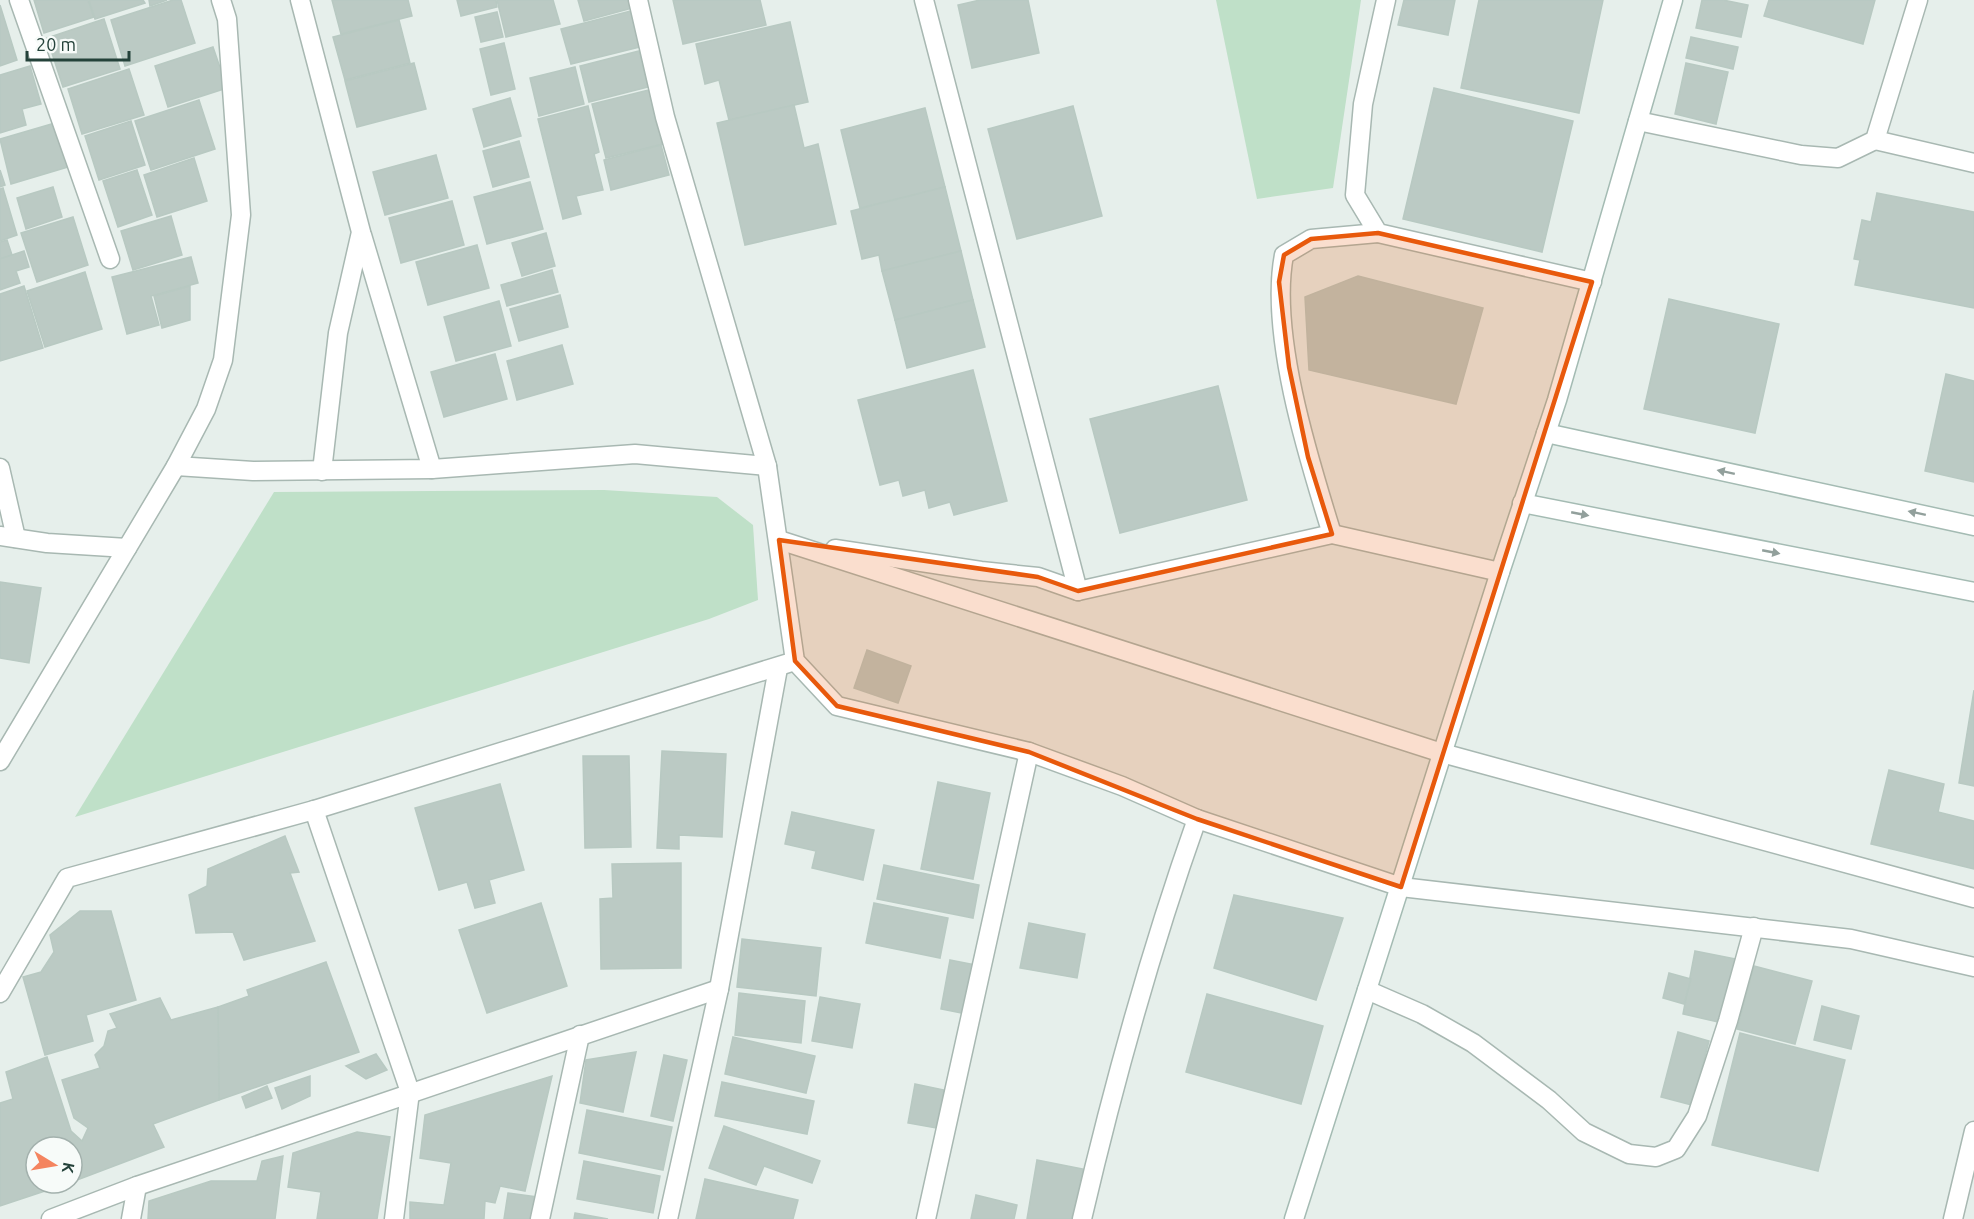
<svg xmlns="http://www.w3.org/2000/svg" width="1974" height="1219" font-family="Ubuntu,sans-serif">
<rect width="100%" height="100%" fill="#e6efeb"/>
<g fill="#bfe0c8">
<polygon points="1216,0 1361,0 1333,188 1257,199"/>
<polygon points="604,490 717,497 753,525 758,600 709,619 75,817 274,492"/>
</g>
<g fill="#bbcac4" stroke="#b8c9c2" stroke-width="1.5">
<polygon points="34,0 88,0 94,17 44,33"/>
<polygon points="89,0 143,0 145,3 95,19"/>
<polygon points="149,0 167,0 150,6"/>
<polygon points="173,0 181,0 195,43 125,66 111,20"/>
<polygon points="332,0 408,0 412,16 341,34"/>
<polygon points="457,0 496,0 497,7 461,16"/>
<polygon points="497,0 553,0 560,24 506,37"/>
<polygon points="578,0 634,0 636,7 584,21"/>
<polygon points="673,0 760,0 766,25 683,44"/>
<polygon points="980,0 1028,0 1039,53 972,68 958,5"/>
<polygon points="1404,0 1455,0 1448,35 1398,25"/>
<polygon points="1479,0 1603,0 1579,113 1461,88"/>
<polygon points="1702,0 1723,0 1748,5 1741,37 1696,28"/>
<polygon points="1769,0 1875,0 1863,44 1764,16"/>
<polygon points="0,5 17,60 0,66"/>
<polygon points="631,11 640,47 571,64 561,29"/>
<polygon points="497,12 503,37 481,42 475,17"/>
<polygon points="104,19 120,69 63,87 47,38"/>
<polygon points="399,20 410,63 345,80 333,37"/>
<polygon points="790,22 808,102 729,120 719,80 705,84 696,44"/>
<polygon points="1691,37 1738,47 1733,69 1686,58"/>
<polygon points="504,43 515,89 491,95 480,49"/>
<polygon points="213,47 227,88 168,107 155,66"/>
<polygon points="639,51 648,87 589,102 580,66"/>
<polygon points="414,63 426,109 357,127 345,81"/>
<polygon points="1686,63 1728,72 1716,124 1675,114"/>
<polygon points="30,66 41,104 22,109 26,125 0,133 0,75"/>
<polygon points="575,67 584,104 539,116 530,78"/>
<polygon points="129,69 144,115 82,134 68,89"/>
<polygon points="1434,88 1573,121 1542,252 1403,219"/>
<polygon points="649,90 663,144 606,158 592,104"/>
<polygon points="510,98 521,136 484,147 473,109"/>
<polygon points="199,100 215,149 151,170 135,121"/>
<polygon points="794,105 804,148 818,144 836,224 745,245 717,123"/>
<polygon points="588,106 599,152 594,154 603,190 576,196 581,214 563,219 538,119"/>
<polygon points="1073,106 1102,216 1017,239 988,129"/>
<polygon points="925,108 945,187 860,208 841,130"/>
<polygon points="131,121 145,165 99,180 85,136"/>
<polygon points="55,123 68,167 11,184 0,139"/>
<polygon points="519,141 529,177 493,187 483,151"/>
<polygon points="661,145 669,175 611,190 604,160"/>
<polygon points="436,155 448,198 385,215 373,172"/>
<polygon points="194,158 207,201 157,217 144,175"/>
<polygon points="0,170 5,185 0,187"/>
<polygon points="137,170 152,215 118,227 103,181"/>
<polygon points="530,182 543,229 487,244 474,197"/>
<polygon points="53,187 62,217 26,229 17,198"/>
<polygon points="945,187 961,251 882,271 879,255 862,259 851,211"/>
<polygon points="3,188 17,235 0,241 0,189"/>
<polygon points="1877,193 1974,212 1974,308 1855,285 1860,260 1854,259 1862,220 1871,222"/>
<polygon points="452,201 464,245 401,263 389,218"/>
<polygon points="171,216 182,255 133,270 121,231"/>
<polygon points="73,217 88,265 37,282 21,233"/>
<polygon points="546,233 555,266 522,276 512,243"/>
<polygon points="7,240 12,255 0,259 0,242"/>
<polygon points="477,245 489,288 428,305 416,262"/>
<polygon points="24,251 29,267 16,271 20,283 0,290 0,259"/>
<polygon points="961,251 973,300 895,320 882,271"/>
<polygon points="191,257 198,283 151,296 159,325 127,334 112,277"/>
<polygon points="552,270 558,292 507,306 501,285"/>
<polygon points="85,272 102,329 45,347 27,291"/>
<polygon points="1358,276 1483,308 1456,404 1309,370 1305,297"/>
<polygon points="24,286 43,348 0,361 0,294"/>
<polygon points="190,286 190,320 162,328 154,296"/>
<polygon points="560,295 568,327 519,341 510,309"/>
<polygon points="1669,299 1779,324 1755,433 1644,409"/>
<polygon points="973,300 985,347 907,368 895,320"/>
<polygon points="499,301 511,346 456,361 444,317"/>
<polygon points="562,345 573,384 517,400 507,361"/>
<polygon points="495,354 507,399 444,417 431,372"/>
<polygon points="973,370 1007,501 954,515 950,502 929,508 925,490 903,496 899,480 880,485 858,400"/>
<polygon points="1946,374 1974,381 1974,482 1925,471"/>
<polygon points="1218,386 1247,500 1120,533 1090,419"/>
<polygon points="0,582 41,588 29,663 0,658"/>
<polygon points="867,650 911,666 898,703 854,688"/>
<polygon points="1974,690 1974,786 1959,783"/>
<polygon points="662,751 726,754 722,837 679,835 679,849 657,848"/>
<polygon points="583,756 629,756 631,847 585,848"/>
<polygon points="1889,770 1944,784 1938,812 1974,821 1974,869 1871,844"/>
<polygon points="938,782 990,793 973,879 921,869"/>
<polygon points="500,784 524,870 489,880 495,903 475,908 467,882 439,890 415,808"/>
<polygon points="792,812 874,830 863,880 812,868 816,851 785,844"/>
<polygon points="285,836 299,872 290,873 315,941 244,960 233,932 196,933 189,895 207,886 208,869"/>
<polygon points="681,863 681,968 601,969 600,899 613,898 612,864"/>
<polygon points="884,865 979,885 973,918 877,899"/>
<polygon points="1234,895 1343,918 1316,1000 1214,968"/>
<polygon points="541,903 567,986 487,1013 459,930"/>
<polygon points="874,903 948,918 940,958 866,943"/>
<polygon points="80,911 111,911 136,1000 86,1015 93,1041 45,1055 23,977 41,972 54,952 50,935"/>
<polygon points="1029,923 1085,934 1077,978 1020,968"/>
<polygon points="742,939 821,948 816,996 737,987"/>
<polygon points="1695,951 1736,959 1723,1023 1683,1014"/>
<polygon points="950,960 976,965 967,1014 941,1009"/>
<polygon points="326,962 359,1052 219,1100 218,1007 249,996 247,990"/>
<polygon points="1754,966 1812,981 1795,1044 1737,1029"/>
<polygon points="1669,973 1691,979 1684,1004 1663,998"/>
<polygon points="739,993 805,1001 801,1043 735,1035"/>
<polygon points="1207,994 1323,1026 1301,1104 1186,1072"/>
<polygon points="820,997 860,1004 852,1048 812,1041"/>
<polygon points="160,998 171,1020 218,1007 219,1100 153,1124 164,1147 72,1182 72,1147 36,1147 36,1183 69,1183 0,1206 0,1103 13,1099 6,1072 47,1057 71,1131 82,1141 88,1128 74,1118 62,1080 100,1068 95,1055 104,1046 108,1031 117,1028 110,1014"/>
<polygon points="1822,1006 1859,1016 1851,1049 1814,1040"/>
<polygon points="1678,1032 1709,1041 1692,1105 1661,1097"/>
<polygon points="1740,1033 1845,1060 1818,1171 1712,1145"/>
<polygon points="733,1037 815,1056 806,1093 725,1074"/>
<polygon points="636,1052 623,1112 580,1103 586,1060"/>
<polygon points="376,1054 387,1070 366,1079 346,1066"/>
<polygon points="664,1055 687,1060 673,1121 651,1116"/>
<polygon points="310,1076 310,1096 282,1109 275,1088"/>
<polygon points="552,1076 525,1191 500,1186 495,1203 485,1201 484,1219 410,1219 410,1202 444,1205 451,1163 420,1158 425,1115"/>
<polygon points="722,1082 814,1101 807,1134 715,1116"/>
<polygon points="915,1084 944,1090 936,1128 908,1123"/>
<polygon points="267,1086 272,1098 246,1108 242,1097"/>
<polygon points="587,1110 672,1127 663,1170 579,1153"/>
<polygon points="724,1126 820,1161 812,1183 764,1166 756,1185 709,1168"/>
<polygon points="357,1132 390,1137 377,1219 317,1219 321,1192 288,1187 293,1153"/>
<polygon points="283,1156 275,1219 148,1219 149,1201 211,1181 257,1181 262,1161"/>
<polygon points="1037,1160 1083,1169 1073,1219 1027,1219"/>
<polygon points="584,1161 660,1176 653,1213 577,1199"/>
<polygon points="705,1179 798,1200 793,1219 696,1219"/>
<polygon points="508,1193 537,1197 534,1219 504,1219"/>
<polygon points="976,1195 1017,1205 1014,1219 971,1219"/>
<polygon points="575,1213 608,1219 574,1219"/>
</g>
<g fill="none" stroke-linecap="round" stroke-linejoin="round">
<defs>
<g id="lane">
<polyline points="19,0 110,259"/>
<polyline points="1367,990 1422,1014 1473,1043 1549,1100 1584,1132 1629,1154 1656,1157 1676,1149 1697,1116 1728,1021 1754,927"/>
</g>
<g id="street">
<polyline points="300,0 361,232 338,333 322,471"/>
<polyline points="638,0 665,117 767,466 795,661 837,706 1029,752 1122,786 1197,819 1401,887 1851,939 1974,967"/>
<polyline points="924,0 1078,591"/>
<polyline points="1386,0 1363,104 1355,195 1378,233 1592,282"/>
<polyline points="1638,121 1801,155 1838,158 1875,140 1918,0"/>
<polyline points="1875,140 1974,163"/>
<polyline points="362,235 432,469"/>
<polyline points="176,466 253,471 432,469 635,454 767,466"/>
<polyline points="0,468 16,538"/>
<path d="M1332,534C1308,457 1269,333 1284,255L1311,239L1378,233"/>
<polyline points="0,536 47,543 127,548"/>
<polyline points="779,540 1442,753 1974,898"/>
<polyline points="835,549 981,571 1038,577 1078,591 1332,534 1500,572"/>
<polyline points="0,761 176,466 206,409 223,360 241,215 227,19 221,0"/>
<polyline points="314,810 410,1092 394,1219"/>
<polyline points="0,993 67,878 314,810 795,661"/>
<polyline points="51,1219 137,1186 719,989"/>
<polyline points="131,1219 137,1186"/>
<polyline points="540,1219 580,1035"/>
<polyline points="668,1219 719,989 778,668"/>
<polyline points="926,1219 1029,752"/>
<path d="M1082,1219C1114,1082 1150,951 1197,819"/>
<polyline points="1953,1219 1974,1131"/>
</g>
<g id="secondary">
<polyline points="1546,433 1974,526"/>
<polyline points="1522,503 1974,592"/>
<polyline points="1294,1219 1500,572 1557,400 1673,0"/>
</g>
</defs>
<use href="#lane" stroke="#a8b8b2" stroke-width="21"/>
<use href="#street" stroke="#a8b8b2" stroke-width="21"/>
<use href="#secondary" stroke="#a4bbb3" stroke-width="21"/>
<use href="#lane" stroke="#fff" stroke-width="18"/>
<use href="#street" stroke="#fff" stroke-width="18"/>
<use href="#secondary" stroke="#fff" stroke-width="18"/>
</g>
<defs><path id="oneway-solid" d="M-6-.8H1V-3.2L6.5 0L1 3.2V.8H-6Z" transform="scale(1.5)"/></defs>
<g fill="#92a09c">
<use href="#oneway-solid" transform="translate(1726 472) rotate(-168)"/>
<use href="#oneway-solid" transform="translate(1917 513) rotate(-168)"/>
<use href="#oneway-solid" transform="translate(1580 514) rotate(11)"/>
<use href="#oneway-solid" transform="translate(1771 552) rotate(11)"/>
</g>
<path fill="#e8590c" fill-opacity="0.2" stroke="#e8590c" stroke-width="4.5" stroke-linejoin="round" d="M1378,233L1592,282L1401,887L1197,819L1029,752L837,706L795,661L779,540L1038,577L1078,591L1332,534L1308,457L1289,367L1279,282L1284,255L1311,239Z"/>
<g transform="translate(54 1165) rotate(101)"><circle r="28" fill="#f7fbf9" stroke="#a3b1ad" stroke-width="1.5"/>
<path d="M0-4.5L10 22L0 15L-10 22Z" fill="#f4845f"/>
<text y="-9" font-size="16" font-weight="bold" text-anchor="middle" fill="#24423a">K</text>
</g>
<path d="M27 51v9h102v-9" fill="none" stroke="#24423a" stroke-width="3"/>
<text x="36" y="51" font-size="18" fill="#24423a" stroke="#f7fbf9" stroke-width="4.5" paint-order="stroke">20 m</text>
</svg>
